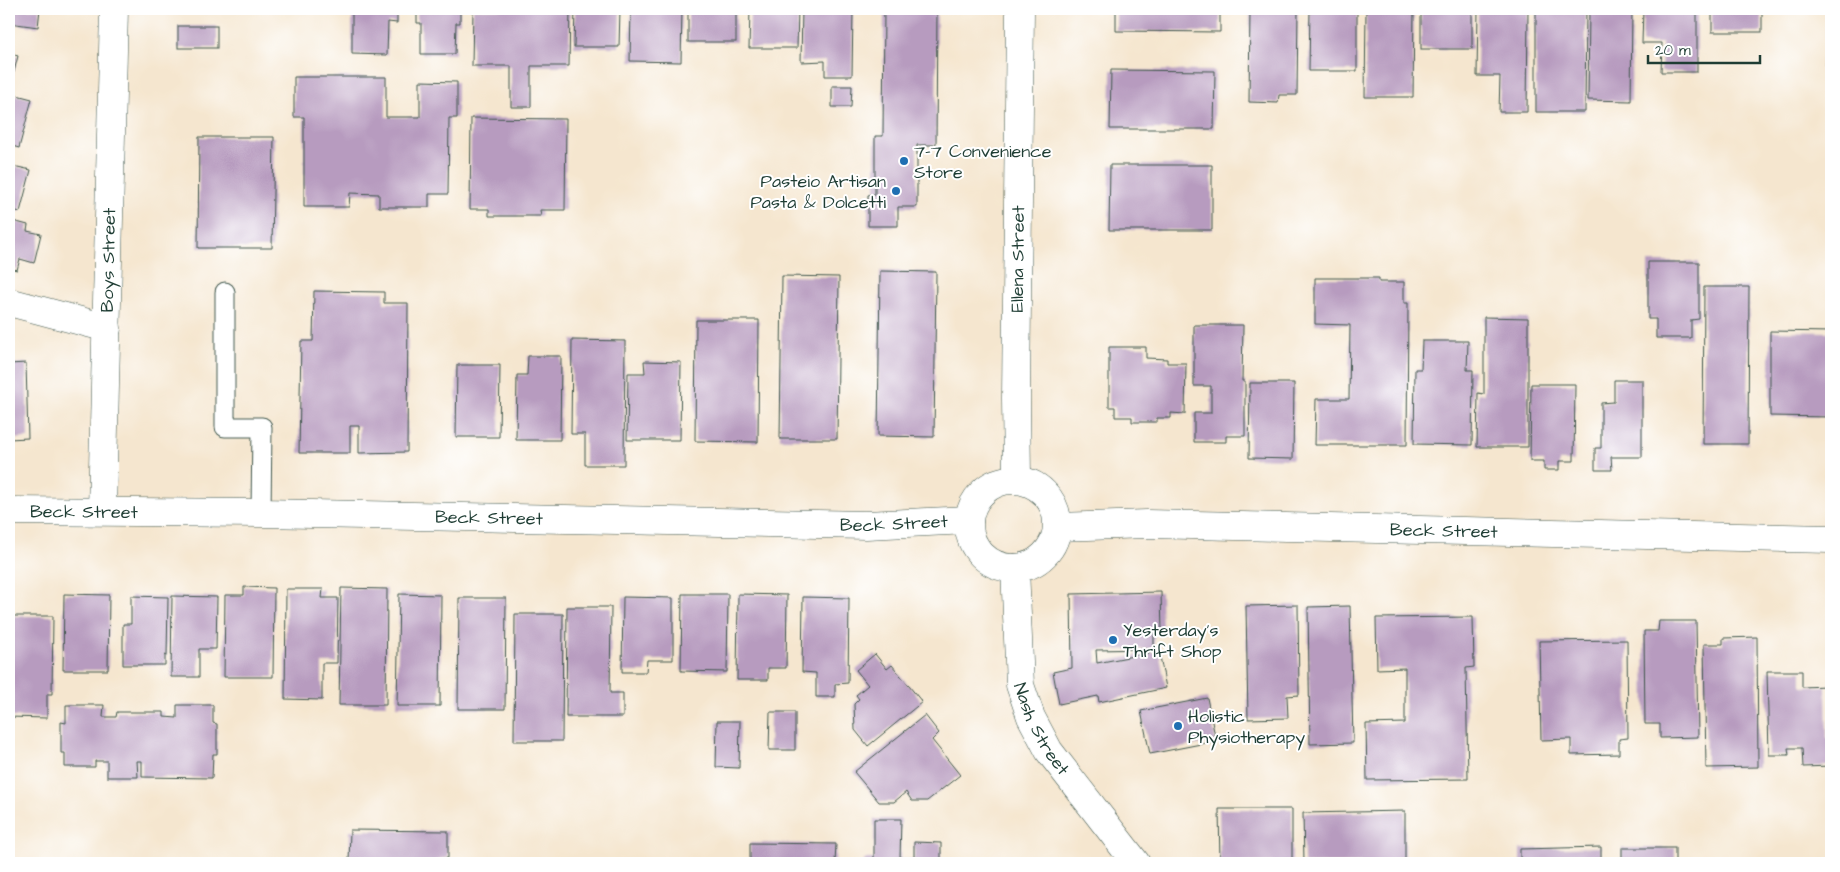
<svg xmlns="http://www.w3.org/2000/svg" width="1840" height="872" font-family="'Architects Daughter',sans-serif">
<rect width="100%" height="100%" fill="#fff"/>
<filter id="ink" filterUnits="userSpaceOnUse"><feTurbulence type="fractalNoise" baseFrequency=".02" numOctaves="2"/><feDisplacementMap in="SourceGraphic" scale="10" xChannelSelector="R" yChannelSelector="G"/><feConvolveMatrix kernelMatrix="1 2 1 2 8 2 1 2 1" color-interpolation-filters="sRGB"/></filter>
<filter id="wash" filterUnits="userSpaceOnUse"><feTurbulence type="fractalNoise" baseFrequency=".0096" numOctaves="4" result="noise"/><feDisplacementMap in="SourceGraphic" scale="20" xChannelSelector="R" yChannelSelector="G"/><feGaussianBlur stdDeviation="1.12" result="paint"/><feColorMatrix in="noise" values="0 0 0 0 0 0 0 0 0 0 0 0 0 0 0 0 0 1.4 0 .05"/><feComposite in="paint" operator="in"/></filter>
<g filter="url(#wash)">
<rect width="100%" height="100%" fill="#f5e6cf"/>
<g id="blocks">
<g fill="#b79bbf">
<polygon points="9,9 40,9 38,27 9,23"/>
<polygon points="352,9 397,9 397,23 388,22 387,55 352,54"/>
<polygon points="417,9 460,9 460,23 456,23 455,54 421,54 421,23 417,23"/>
<polygon points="473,9 570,9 569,66 531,66 531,107 511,107 511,66 472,66"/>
<polygon points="575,9 620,9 619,47 574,47"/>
<polygon points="631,9 682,9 681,62 630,61"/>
<rect x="688" y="9" width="48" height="33"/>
<polygon points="750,9 798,9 797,48 749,48"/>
<polygon points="802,9 853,10 852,76 825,76 825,61 801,62"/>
<polygon points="884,9 937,9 936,145 917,145 917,207 898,207 898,226 868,226 868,195 875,194 875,136 883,136"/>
<polygon points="1116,9 1220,9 1220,32 1116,31"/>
<polygon points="1250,9 1298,9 1297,95 1279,95 1278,103 1249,102"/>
<polygon points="1310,9 1357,9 1357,71 1309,71"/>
<polygon points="1366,9 1414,9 1413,97 1365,97"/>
<rect x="1421" y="9" width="51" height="40"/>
<polygon points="1478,9 1528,9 1527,112 1499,112 1500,76 1477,76"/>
<polygon points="1536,9 1586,9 1585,112 1536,112"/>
<polygon points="1589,9 1632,9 1631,101 1588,100"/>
<polygon points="1643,9 1697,9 1697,72 1661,72 1662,43 1642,43"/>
<rect x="1712" y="9" width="50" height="23"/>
<polygon points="1826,9 1831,9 1831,101 1825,101"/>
<rect x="178" y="26" width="39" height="22"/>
<polygon points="9,53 18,56 9,91"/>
<polygon points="1111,70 1215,71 1214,129 1110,129"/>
<polygon points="294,77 386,77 386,117 420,117 420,81 457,82 457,118 449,118 448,194 429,194 429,207 379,207 379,194 350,193 349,207 304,207 304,117 294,117"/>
<polygon points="832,86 852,86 851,107 832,107"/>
<polygon points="9,93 32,99 19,148 9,145"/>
<polygon points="471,118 566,119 565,210 540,210 541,216 489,216 489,209 470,209"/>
<polygon points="199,137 274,137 272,248 198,248"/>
<polygon points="9,165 31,170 20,212 9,209"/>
<polygon points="1110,165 1212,165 1212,230 1109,230"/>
<polygon points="9,220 28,225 27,231 41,234 34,263 20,259 17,270 9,268"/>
<polygon points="1648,262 1699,262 1699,319 1691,320 1691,338 1656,338 1656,319 1648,319"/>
<polygon points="880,271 936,272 934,437 878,436"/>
<polygon points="782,276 839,277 837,439 780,439"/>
<polygon points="1315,278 1379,278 1379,282 1404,282 1404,303 1408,303 1407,445 1315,445 1316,399 1349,399 1350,325 1315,324"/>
<polygon points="1704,287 1749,287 1748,444 1703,444"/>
<polygon points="314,291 384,292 384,303 408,303 407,452 359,453 359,426 350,426 350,453 299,453 301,341 313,341"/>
<polygon points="1484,317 1528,318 1528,447 1477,447 1478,393 1484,394"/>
<polygon points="696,320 759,320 758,442 695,441"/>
<polygon points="1194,325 1243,325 1242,381 1245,381 1245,436 1226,436 1226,442 1194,442 1194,413 1211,413 1211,386 1194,386"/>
<polygon points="1770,331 1831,332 1831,417 1770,416"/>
<polygon points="572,340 625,341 624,465 585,465 585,434 571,434"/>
<polygon points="1422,341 1468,341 1467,370 1473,370 1472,445 1414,444 1415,369 1421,369"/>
<polygon points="1109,347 1146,347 1146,358 1167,359 1167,363 1186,363 1185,414 1171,413 1171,418 1157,418 1157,422 1132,422 1132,417 1115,417 1115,407 1109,407"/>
<polygon points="528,356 561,356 560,440 516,440 517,375 527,375"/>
<polygon points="644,361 681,362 680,440 627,440 628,373 645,373"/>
<polygon points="26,363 28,438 9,439 9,364"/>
<polygon points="457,365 500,365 499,437 456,437"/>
<polygon points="1614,380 1642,380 1642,457 1611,457 1612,470 1595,470 1595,448 1601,448 1601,403 1614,402"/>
<polygon points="1250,383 1294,383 1293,459 1249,458"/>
<polygon points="1531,384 1575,384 1574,461 1559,461 1559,470 1544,470 1544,461 1530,461"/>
<polygon points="244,587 274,588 273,677 224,677 225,595 244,595"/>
<polygon points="341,588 387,589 386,705 339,705"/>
<polygon points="286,589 323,589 322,598 338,598 337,663 322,663 322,700 285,699"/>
<polygon points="1161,592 1162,632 1154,632 1154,649 1096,650 1097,663 1159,651 1166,688 1099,702 1098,696 1059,704 1053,672 1072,668 1071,594"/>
<polygon points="64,594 109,595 108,670 63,670"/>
<polygon points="399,594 441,595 440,706 397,706"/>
<polygon points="682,594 728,594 727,672 681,671"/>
<polygon points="738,594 787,595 786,668 768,668 768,680 737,680"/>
<polygon points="131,596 168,597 167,656 165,655 165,665 123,665 123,624 131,624"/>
<polygon points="172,596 217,597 216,649 199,649 199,677 171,677"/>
<polygon points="623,597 673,598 673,660 647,660 646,672 622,672"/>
<polygon points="803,597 849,598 848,683 835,684 835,697 816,697 816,673 802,672"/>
<polygon points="459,598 506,598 505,709 458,709"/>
<polygon points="1298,605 1299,695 1287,696 1288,718 1248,719 1246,606"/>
<polygon points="1350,606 1353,743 1310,744 1308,607"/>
<polygon points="567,607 611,607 610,693 623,693 623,717 566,717"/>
<polygon points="515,614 563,614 562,741 514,741"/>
<polygon points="11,616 53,616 52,694 47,694 47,718 9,717 9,632 11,632"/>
<polygon points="1473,617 1474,667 1466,668 1468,779 1367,780 1366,724 1405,723 1405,668 1377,669 1376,618"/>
<polygon points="1659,621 1696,621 1698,737 1660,738 1660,724 1645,724 1644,631 1658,631"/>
<polygon points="1757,637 1758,767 1706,768 1704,644 1723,644 1723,638"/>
<polygon points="1627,640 1628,738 1619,739 1619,754 1571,755 1571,739 1541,740 1539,641"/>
<polygon points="875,654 887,669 892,665 922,702 868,746 855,730 854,704 859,699 856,695 868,685 856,670"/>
<polygon points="1767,671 1802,671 1802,687 1826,686 1827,738 1831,738 1831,766 1803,767 1802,748 1788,748 1789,755 1769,755"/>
<polygon points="1207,698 1216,741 1150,754 1141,711"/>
<polygon points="66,705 104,705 103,717 116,717 117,712 164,712 164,717 177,718 177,705 213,705 213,723 217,724 217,754 213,754 212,778 142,777 142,761 137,761 138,777 107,777 107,761 95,761 95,767 65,767 65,753 61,753 61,722 66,723"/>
<polygon points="770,712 795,712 795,750 769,750"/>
<polygon points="925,715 939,733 932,740 960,775 927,801 912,801 906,792 894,802 879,802 854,772"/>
<polygon points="717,721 740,721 739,768 716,767"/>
<polygon points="1219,809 1292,809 1292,862 1220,863"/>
<polygon points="1405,811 1405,863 1304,863 1303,813"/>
<polygon points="874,819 901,819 900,859 914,860 914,842 941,843 941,860 948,860 948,863 864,863 864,859 874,859"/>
<polygon points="350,830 448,831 448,858 438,859 438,863 349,863"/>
<polygon points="750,843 836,844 835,863 750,863"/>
<polygon points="1601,847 1601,863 1520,863 1520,849"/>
<rect x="1622" y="848" width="53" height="15"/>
<rect x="464" y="860" width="47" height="3"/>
</g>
</g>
</g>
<g filter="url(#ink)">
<use href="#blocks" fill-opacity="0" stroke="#3f564b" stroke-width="1"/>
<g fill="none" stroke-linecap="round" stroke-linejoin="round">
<defs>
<polyline id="service" points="225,292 225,427 262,427 261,513"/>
<g id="minor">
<polyline points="9,302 107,328"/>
<path id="s1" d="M9,511L261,513L866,525L969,520"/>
<path id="s2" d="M102,511L114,9"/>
<path id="s3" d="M1058,527L1147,524L1831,539"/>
</g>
<g id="tertiary">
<path id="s4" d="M1017,479L1016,398L1020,9"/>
<circle cx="1013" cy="524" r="44"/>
<path id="s5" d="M1015,568L1020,685L1031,717L1049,751L1136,863"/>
</g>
</defs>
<use href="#service" stroke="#3f564b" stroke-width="21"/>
<use href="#minor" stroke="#3f564b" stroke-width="29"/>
<use href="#tertiary" stroke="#3f564b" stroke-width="29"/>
<use href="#service" stroke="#fff" stroke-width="19"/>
<use href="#minor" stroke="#fff" stroke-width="28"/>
<use href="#tertiary" stroke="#fff" stroke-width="28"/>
</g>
</g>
<g fill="#1f6fb2" stroke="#fff" stroke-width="2">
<circle cx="904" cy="161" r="5"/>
<circle cx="896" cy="191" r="5"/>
<circle cx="1113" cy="640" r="5"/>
<circle cx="1178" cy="726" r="5"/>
</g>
<g text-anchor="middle" stroke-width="4" stroke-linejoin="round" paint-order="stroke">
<g font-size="18" fill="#1f3d34" stroke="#fff" text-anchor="start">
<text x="914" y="157">7-7 Convenience<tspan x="914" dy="21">Store</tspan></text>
<text x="886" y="187" text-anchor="end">Pasteio Artisan<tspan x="886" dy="21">Pasta &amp; Dolcetti</tspan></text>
<text x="1123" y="636">Yesterday's<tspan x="1123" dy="21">Thrift Shop</tspan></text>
<text x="1188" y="722">Holistic<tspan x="1188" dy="21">Physiotherapy</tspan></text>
</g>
<g font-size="18" fill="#1f3d34" stroke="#fff">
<text dy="6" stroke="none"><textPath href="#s4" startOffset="220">Ellena Street</textPath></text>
<text dy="6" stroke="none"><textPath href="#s2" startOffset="251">Boys Street</textPath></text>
<text dy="6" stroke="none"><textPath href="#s1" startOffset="75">Beck Street</textPath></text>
<text dy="6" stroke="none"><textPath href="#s1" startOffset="480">Beck Street</textPath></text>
<text dy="6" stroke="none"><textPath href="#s1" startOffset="885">Beck Street</textPath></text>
<text dy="6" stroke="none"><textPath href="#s3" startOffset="386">Beck Street</textPath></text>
<text dy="6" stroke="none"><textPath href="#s5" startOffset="166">Nash Street</textPath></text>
</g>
</g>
<rect width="1840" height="872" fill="none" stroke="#fff" stroke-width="30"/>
<path d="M1648 55v8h112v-8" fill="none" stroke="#1f3d34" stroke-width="2.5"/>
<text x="1655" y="55" font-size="15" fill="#1f3d34" stroke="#ffffff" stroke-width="4" paint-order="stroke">20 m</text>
</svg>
